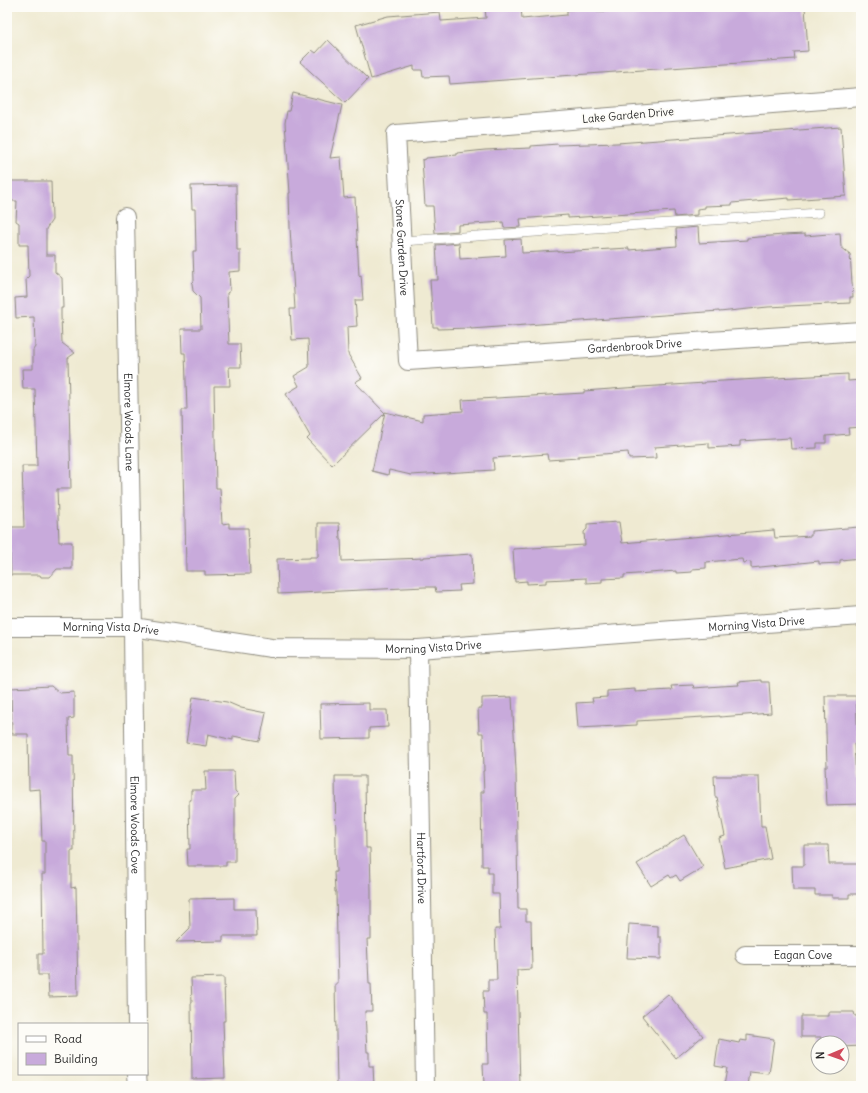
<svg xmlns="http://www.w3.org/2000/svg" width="868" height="1093" font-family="Delius,sans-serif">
<rect width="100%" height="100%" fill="#fdfcf7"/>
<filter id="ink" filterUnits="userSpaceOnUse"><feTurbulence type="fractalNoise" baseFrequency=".025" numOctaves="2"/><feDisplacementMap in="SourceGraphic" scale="8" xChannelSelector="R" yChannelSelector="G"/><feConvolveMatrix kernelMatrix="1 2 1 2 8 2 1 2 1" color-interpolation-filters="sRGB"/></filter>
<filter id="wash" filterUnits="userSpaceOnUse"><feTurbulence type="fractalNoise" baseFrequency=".012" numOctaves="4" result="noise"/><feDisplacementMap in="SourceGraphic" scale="16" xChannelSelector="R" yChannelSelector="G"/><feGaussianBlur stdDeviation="0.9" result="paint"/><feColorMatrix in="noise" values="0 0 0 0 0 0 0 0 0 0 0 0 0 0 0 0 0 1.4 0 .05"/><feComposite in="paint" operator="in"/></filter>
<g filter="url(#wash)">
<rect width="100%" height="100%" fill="#efead2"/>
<g id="blocks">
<g fill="#c8aadb">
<polygon points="504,7 521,7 522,19 567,15 567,10 597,8 597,12 664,9 664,7 805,7 808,51 794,52 795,59 450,84 449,76 423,77 422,70 414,70 414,66 371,79 356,25 388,16 440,12 441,21 486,18 485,8"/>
<polygon points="328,40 368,79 345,103 300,62 312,50 316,53"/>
<polygon points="293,93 342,105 330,158 341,157 344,198 355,197 359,276 361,275 363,300 355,300 357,326 347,327 348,354 362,378 355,382 385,413 332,465 307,439 310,436 286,394 299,386 294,376 309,367 308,339 292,340 290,309 295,309 290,228 289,193 290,193 285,123 287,111 289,111"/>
<polygon points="841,127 846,196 789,200 789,198 732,203 732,205 705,206 705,208 697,209 697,215 675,217 674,211 568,218 568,215 520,219 521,227 504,228 503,222 458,225 458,231 435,233 433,206 425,206 422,160 426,159 426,158 457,155 457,153 485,150 531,148 531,146 558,144 558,145 617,143"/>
<polygon points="7,181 51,181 52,220 46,229 46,255 55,255 55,272 62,278 63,308 61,308 61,316 62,343 75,353 68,358 71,489 57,489 59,542 72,542 72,569 57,569 50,577 41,577 40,575 11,575 9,527 24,527 22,466 37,466 35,389 23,389 22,369 33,369 33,350 35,347 34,317 16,318 15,298 27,297 26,279 29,276 28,245 19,245 19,223 16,221 17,201 7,201"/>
<polygon points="236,185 237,250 240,250 240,271 229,272 230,291 227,293 229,344 240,344 241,367 229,367 230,386 214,386 216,488 220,488 222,524 229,523 229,528 248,528 250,574 205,575 205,571 186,571 185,518 184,518 182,410 187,410 185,353 182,353 181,329 201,329 200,298 193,291 192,283 194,281 193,251 196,251 195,209 192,209 191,186"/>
<polygon points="698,227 699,243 747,240 747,238 783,235 805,234 805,236 840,233 841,247 850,254 853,297 850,297 850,303 768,307 719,312 719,311 471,329 471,328 438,329 438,327 433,327 430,280 438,280 436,245 459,243 460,259 506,256 505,240 521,239 522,253 558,251 558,252 629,248 629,250 677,246 676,229"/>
<polygon points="848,374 848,381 861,380 861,427 848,428 849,434 826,436 826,443 817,443 817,448 791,449 790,438 740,441 740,446 709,448 709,443 655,447 656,458 629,459 628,452 578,456 578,458 548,460 547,454 493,458 494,470 411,475 389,470 388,475 372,471 385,412 423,421 423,414 463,411 462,400 584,393 584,391 625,388 705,383 705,382"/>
<polygon points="619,522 622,543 774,530 775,538 811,536 811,531 859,527 861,558 840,560 840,563 819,564 819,561 751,568 751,562 743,563 742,559 706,562 706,568 692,569 692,572 676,573 676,571 624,575 624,578 602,579 602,582 586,583 586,578 546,580 546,583 527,584 527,581 515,582 513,549 585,545 584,532 587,529 587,524"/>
<polygon points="318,523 339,523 340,539 341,539 342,561 424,558 424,557 472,554 473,584 459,585 460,591 436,592 435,587 425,587 278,594 277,559 310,558 310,557 318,557"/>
<polygon points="761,680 761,682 769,682 771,713 720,717 720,716 637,721 637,725 578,728 576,703 593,702 592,698 607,697 607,691 635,689 635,692 672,690 671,686 693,685 694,688 721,686 739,685 738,682"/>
<polygon points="51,686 59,693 74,692 74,718 68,719 69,756 73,756 74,851 71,851 71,888 76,887 78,996 49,997 48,975 38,975 38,954 43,954 42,874 45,874 45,841 42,841 40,789 29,790 28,734 12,734 11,688"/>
<polygon points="825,696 856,696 858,744 854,744 856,778 861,778 861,804 827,805 825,767 827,767"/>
<polygon points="193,697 227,702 241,708 266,713 260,741 233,736 233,740 208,734 206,746 186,743"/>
<polygon points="512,697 516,770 518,909 526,909 526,921 531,921 532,969 517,970 520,1086 488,1086 488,1084 484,1084 483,1064 488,1064 487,1014 484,1014 483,991 488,991 488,980 497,980 495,929 500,929 499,894 492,894 492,873 488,873 488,866 482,866 481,792 484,792 483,771 484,771 483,733 479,733 478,708 482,708 482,698"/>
<polygon points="369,703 369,710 387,710 388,727 369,728 369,738 321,739 320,704"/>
<polygon points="205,771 234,771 235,791 239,795 235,799 235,862 226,862 226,866 188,866 187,849 190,849 189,800 191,800 191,790 206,790"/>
<polygon points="335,776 365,776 366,848 370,848 371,890 371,939 367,939 369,984 371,984 372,1011 365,1011 367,1052 369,1052 369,1066 373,1066 374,1086 337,1086 335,984 338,984 336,892 335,892 334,872 336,872 335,848 336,848"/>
<polygon points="714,776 759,776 761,826 765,826 771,859 725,868 719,838 725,836 717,797 715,797"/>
<polygon points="684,835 703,867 680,881 676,875 671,878 669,875 651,886 637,864"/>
<polygon points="804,845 828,845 829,864 861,864 861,894 849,894 849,898 832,898 832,895 815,895 815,890 793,890 792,866 804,866"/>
<polygon points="234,898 234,909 256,909 257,936 223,936 223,941 176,942 190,928 189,899"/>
<polygon points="629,924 658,926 658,937 661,937 661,959 627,958"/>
<polygon points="224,977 225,1021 223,1021 225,1078 192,1079 191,1003 192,1003 191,978"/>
<polygon points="668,994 703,1036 676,1058 642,1016"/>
<polygon points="829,1012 854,1012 855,1016 861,1016 861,1046 842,1047 842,1043 821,1043 821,1037 801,1037 801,1016 829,1016"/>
<polygon points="747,1035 774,1039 769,1074 750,1072 748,1086 724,1086 727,1068 715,1066 719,1039 739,1043 740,1040 747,1041"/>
</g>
</g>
</g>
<g filter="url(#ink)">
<use href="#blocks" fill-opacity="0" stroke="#8d8a7e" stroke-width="1"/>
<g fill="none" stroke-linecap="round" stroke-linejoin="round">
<defs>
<polyline id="service" points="402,241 819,213"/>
<g id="minor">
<path id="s1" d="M861,97L396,134L408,361L861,331"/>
<path id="s2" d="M125,217L133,627L137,1024"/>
<path id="s3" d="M7,627H133L271,648L418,649L861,616"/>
<path id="s4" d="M418,649L425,1086"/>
<path id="s5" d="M745,955H861"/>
<polyline points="137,1074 138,1086"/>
</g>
</defs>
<use href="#service" stroke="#8d8a7e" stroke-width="10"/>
<use href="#minor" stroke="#8d8a7e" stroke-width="20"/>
<use href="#service" stroke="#fff" stroke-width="9"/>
<use href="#minor" stroke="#fff" stroke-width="18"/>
</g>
</g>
<g text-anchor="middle" stroke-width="3.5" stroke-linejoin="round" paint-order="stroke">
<g font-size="11" fill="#2b2b2b" stroke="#fdfcf7">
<text transform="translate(628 115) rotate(-5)" y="4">Lake Garden Drive</text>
<text dy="4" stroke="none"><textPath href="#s1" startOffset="580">Stone Garden Drive</textPath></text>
<text dy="4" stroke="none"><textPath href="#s1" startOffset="921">Gardenbrook Drive</textPath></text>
<text dy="4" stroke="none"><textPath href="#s2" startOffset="205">Elmore Woods Lane</textPath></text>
<text dy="4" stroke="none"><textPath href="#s3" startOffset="752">Morning Vista Drive</textPath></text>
<text dy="4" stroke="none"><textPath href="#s3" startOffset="104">Morning Vista Drive</textPath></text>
<text dy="4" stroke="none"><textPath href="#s3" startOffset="428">Morning Vista Drive</textPath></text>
<text dy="4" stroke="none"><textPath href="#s2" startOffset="608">Elmore Woods Cove</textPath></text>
<text dy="4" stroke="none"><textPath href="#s4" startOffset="219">Hartford Drive</textPath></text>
<text dy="4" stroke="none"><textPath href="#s5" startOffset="58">Eagan Cove</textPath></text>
</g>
</g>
<rect width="868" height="1093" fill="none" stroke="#fdfcf7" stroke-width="24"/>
<rect x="18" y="1023" width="130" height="52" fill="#fdfcf7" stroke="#a9a8a5"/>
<rect x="26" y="1036" width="20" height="6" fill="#ffffff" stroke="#a9a8a5"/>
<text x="54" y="1043" font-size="12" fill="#2b2b2b">Road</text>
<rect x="26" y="1053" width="20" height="12" fill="#c8aadb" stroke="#a9a8a5"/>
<text x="54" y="1063" font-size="12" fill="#2b2b2b">Building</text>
<g transform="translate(830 1055) rotate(268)"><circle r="19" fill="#fdfcf7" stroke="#a9a8a5"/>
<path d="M0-3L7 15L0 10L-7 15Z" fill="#d1495b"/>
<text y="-6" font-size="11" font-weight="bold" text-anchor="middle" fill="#2b2b2b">N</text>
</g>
</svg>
